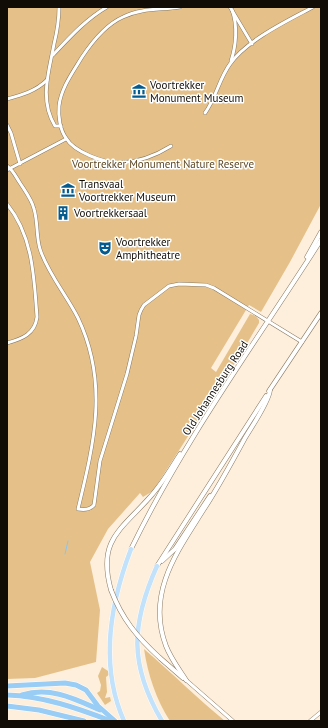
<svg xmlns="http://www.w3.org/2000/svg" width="328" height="728" font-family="'PT Sans',sans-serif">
<rect width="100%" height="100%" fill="#fdefdc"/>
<g fill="#e5c189">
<path d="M7,7H321V204L290,262L261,312L249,305L211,368L216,372L250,314C255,315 256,316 259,320V323L242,352L160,480L153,491L143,497L140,493L108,529L90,562L100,610L96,662L35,678L7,679Z"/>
<path d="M144,649C172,673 197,698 225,721H170C156,699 148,675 144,649Z"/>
<polygon points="102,667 108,671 110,674 106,677 107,692 105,698 110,697 111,701 105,705 97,693 100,691 101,685 98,676"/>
</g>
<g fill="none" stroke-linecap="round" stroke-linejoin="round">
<polyline stroke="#85c6f9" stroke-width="1" points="65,554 68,541"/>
<defs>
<g id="minor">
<path d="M59,7C59,19 57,32 54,44C49,72 39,99 55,126H61"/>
<polyline points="230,7 252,44"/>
<path d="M53,55C69,38 86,19 107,7"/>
<path d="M231,61C236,46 238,26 232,10"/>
<path d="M7,99C22,95 36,91 47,80"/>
<path d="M205,113C216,98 219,79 230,64C247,40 287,21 313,7"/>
<polyline points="7,125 11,133 20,164"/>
<path d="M171,146C155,156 139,162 120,163C104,163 74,152 66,138C60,130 58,116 59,106C61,88 73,72 82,57C92,42 107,24 123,17C141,8 161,10 180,7"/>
<path d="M7,166C13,170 16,177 20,183C25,191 32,200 34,209C38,222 36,236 40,249C47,272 67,296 78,318C109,383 94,443 78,509C84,510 90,510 94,505L100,461L127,374L136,336L139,315L141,310L144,305L169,286L179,284L206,285L214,288L302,342"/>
<polyline points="7,170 66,139"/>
<path d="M7,204C33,236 34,277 37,317C35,334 22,339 7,343"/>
<polyline points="186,680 233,721"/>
<polyline points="310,721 321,712"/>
</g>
<g id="secondary">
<polyline points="307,257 321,232"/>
<polyline points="269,391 321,313"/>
<path d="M131,549C184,440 256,342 321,240"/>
<polyline points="162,561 175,549 210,496"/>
<polyline points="157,566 266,396"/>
<path d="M111,590C97,540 121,530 150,497C162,484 171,468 180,454"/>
<polyline points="160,658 183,678"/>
<path d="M186,680C179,669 171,659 166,646C146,593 177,552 204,509C219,486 232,462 245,438C252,426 269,402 270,390"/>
</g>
<g id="primary">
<path d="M157,566C131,624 129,665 162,721"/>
<path d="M124,721C99,665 110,604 131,549"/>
</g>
<g id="motorway">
<polyline points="7,686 65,683 76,685 86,690 98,706 115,721"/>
<path d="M7,695C43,696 77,708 111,721"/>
<path d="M22,695C50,686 75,699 100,710"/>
<polyline points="7,706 39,710 84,721"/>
</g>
</defs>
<use href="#minor" stroke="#877963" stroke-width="4"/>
<use href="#secondary" stroke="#877963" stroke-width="5"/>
<use href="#primary" stroke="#fff" stroke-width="5.5"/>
<use href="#motorway" stroke="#fff" stroke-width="6"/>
<use href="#minor" stroke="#fff" stroke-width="3"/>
<use href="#secondary" stroke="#fff" stroke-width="4"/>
<use href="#primary" stroke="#c2e1fa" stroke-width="4.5"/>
<use href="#motorway" stroke="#99cdf6" stroke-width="5"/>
<defs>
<path id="secondary-bridge" d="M111,590C122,619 137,637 160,658"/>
</defs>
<use href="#secondary-bridge" stroke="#877963" stroke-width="5" stroke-linecap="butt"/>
<use href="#secondary-bridge" stroke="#fff" stroke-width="4"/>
</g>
<defs>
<symbol id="museum-bare" viewBox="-9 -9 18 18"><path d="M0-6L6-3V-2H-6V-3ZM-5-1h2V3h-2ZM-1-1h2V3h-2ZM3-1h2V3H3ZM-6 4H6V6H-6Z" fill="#055b8d" stroke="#fefffe" stroke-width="2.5" paint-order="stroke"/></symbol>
<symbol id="building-bare" viewBox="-9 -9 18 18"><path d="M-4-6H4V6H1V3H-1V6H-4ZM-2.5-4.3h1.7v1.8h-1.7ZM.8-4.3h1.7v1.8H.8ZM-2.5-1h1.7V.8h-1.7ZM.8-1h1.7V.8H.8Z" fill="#055b8d" stroke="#fefffe" stroke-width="2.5" paint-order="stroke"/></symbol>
<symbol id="theatre-bare" viewBox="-9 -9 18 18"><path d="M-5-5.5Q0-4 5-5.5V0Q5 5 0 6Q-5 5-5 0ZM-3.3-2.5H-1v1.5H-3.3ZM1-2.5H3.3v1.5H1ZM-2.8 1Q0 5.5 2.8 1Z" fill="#055b8d" stroke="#fefffe" stroke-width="2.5" paint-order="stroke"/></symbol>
</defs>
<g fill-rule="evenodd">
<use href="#museum-bare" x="129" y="81" width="20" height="20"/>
<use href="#museum-bare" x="58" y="180" width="20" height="20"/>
<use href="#building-bare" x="53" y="203" width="20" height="20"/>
<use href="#theatre-bare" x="95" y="238" width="20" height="20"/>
</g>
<g text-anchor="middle" stroke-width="3" stroke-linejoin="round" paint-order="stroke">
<g font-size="11" fill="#110c05" stroke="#fefffe" text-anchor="start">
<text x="150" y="89">Voortrekker<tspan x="150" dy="13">Monument Museum</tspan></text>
<text x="79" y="188">Transvaal<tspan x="79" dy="13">Voortrekker Museum</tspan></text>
<text x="74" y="217">Voortrekkersaal</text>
<text x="116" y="246">Voortrekker<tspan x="116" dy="13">Amphitheatre</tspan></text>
</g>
<g font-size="11" fill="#5e4723" stroke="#fefffe">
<text x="163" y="168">Voortrekker Monument Nature Reserve</text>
</g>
<g font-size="11" fill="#110c05" stroke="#fefffe">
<text transform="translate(215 388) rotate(-57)" y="4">Old Johannesburg Road</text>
</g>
</g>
<rect width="328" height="728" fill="none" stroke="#110c05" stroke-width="16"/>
</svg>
